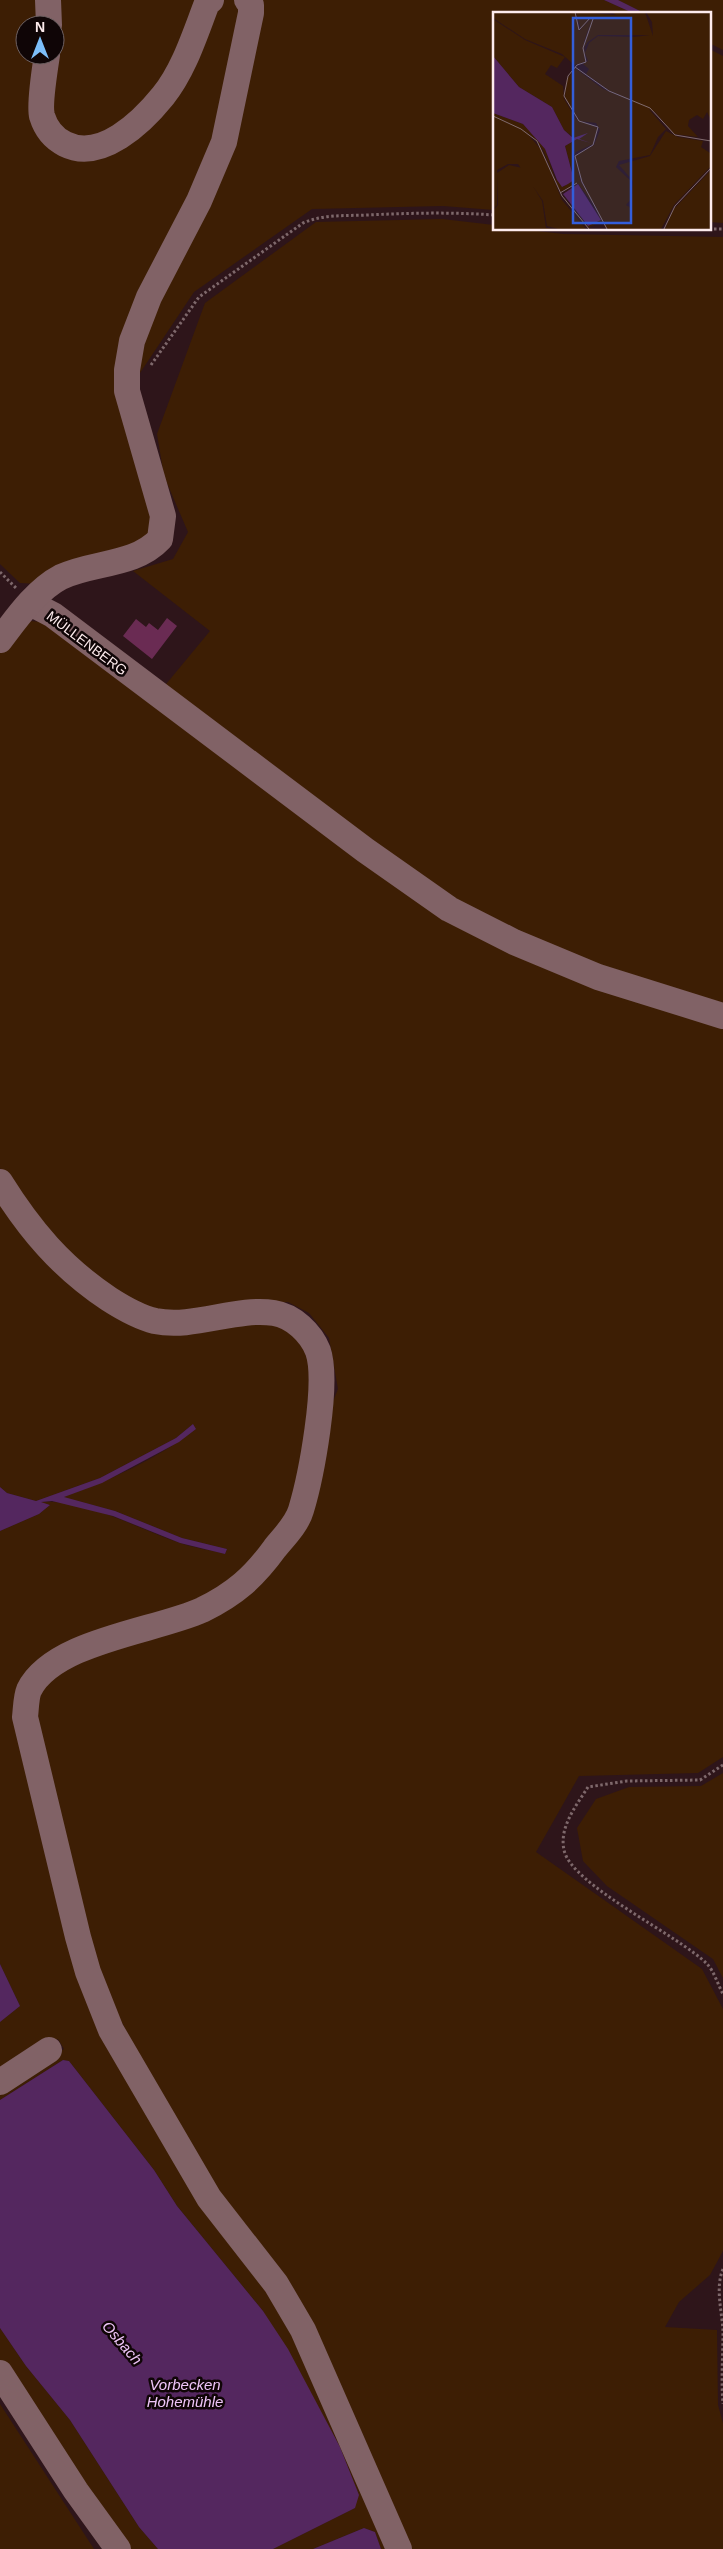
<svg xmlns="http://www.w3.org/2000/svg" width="723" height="2549" font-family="Arial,sans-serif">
<rect width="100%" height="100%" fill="#2e151a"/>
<g fill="#3d1e04">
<polygon points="0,0 42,0 43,25 25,25 25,55 41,55 36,115 104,152 222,0 236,0 241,7 218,140 126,340 157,518 149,538 40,584 20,583 0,564"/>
<polygon points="54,0 201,0 180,53 134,118 76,143 48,113 55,55"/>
<polygon points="257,0 604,0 635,14 494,14 494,210 443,206 312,209 194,292 140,373 138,342 205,204"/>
<polygon points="618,0 723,0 723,50 709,43 709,14 646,14"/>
<polygon points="709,49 723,56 723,223 709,222"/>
<polygon points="442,219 494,225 494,229 520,229 563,234 723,237 723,1008 601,969 479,916 162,689 210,631 133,571 173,559 188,532 164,476 157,434 205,303 316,222"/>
<polygon points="30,621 42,622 360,857 723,1024 723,1757 698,1773 579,1776 536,1852 702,1969 723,2009 723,2251 710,2275 679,2302 665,2327 717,2330 718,2405 723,2423 723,2549 406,2549 357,2432 183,2142 95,1970 31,1716 48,1676 261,1579 338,1389 329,1338 309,1313 288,1302 158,1313 86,1275 13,1189 0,1168 0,652"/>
<path d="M0,1195L123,1315L282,1325L300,1339L310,1363V1422L291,1514L229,1587L20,1687L70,1939L269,2287L391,2549H381L375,2532L364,2528L313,2549H273L355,2508L263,2311L177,2206L154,2170L69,2061L63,2060L0,2100V2089L64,2049L58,2039L0,2076V2022L20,2006L0,1964V1531L39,1514L50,1505L40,1502C85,1498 138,1529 180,1543C194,1548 210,1550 225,1554L227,1549L182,1538L115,1511L63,1497C109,1481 157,1459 196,1429L193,1424L176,1438L100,1478L36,1501L7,1493L0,1487Z"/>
<polygon points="723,1773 723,1978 713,1959 607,1886 583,1861 577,1828 596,1799 629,1787 701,1786"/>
<polygon points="0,2328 26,2366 70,2420 139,2527 158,2549 127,2549 85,2492 0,2360"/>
<polygon points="0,2404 94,2549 0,2549"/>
</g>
<g fill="#54275f">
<polygon points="604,0 618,0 646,14 635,14"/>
<polygon points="193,1424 196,1429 179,1442 102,1483 64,1497 115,1511 182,1538 227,1549 225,1554 180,1543 113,1516 52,1501 41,1502 50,1505 39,1514 0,1531 0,1487 7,1493 36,1501 100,1478 176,1438"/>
<polygon points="0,1964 20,2006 0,2022"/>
<polygon points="63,2060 69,2061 154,2170 177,2206 263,2311 288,2349 340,2447 359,2495 355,2508 273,2549 158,2549 139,2527 70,2420 26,2366 0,2328 0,2100"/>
<polygon points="364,2528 375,2532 381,2549 313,2549"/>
</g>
<polygon fill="#6a2b53" points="167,618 177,626 152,659 123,636 136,619 146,627 149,623 158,630"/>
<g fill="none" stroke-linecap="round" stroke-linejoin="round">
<g stroke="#7e686b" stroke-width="3" stroke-dasharray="2.5 2.5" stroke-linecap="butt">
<polyline points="709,229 723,229"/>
<path d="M151,365L199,297L303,223C324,214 345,216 367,215C410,213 452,212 494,215"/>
<polyline points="0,572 16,588"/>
<path d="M723,1765L700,1780L627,1781L588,1787C576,1806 559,1827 564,1850C571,1885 680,1936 707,1964C714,1971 718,1985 723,1994"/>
<path d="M723,2269C715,2288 722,2311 723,2331C723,2355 721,2380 723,2404"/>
</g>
<g stroke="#816266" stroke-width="26">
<polyline points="48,0 49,25"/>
<path d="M47,55C45,68 39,105 42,116C46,129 53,138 65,144C101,162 142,122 163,96C184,70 195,34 207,3L211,0"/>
<polyline points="30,603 53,615 365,850 449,909 514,942 598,977 723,1016"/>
<path d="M0,640C16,619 36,590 61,577C92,562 135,566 160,539L163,516L127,391V370L132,341L149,297L199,201L224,142L251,13V5L247,0"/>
<path d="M0,1182C30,1230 61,1267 109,1299C123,1308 138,1317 155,1321C194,1329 236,1307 274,1313C293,1316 311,1333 318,1351C329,1383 311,1477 301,1510C297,1524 284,1537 275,1548C254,1577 235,1594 202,1610C156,1631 53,1641 29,1690C26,1697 26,1709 25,1717L78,1937L88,1972L111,2030L209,2198L276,2284L303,2330L399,2549"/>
<polyline points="0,2082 49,2050"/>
<polyline points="0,2373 76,2491 118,2549"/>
</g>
</g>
<g text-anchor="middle" stroke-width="5" stroke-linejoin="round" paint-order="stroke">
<g font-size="14" fill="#fdebed" stroke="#0f0506">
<text transform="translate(87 643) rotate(37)" y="5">MÜLLENBERG</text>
</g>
<g font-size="15" font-style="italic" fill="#eec5f8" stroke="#0f0506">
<text transform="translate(122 2343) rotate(49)" y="5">Osbach</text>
<text x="185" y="2390">Vorbecken<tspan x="185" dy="17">Hohemühle</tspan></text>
</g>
</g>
<g transform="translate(493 12)">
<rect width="218" height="218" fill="#2e151a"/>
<path d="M0,0H82L86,19L99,6L91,30L92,50L81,53L69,42L32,27L0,6ZM83,0L123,3L118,0H152L160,24L159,10L153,0H217V106L214,100L210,107L204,103L196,108L195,114L205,125L181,122L162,100L117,79L93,62L96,57L90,52L95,49L92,41L96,31L105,24L141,25L157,23H105L95,30L91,36L99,5L88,17ZM0,7L32,28L72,45L64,56L58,53L52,62L70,74L71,87L83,107L105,116L100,132L83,140L81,144L88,170L104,194L114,217L109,210L96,215L98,217L90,212L70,185L95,214L108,208L103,195L85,172L69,182L85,171L67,180L50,138L41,126L33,120L49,139L69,188L93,217H65L54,214L50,189L25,152H15L4,158V193L0,197V101L30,112L43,126L52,137L62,166L70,175L81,167L72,134L83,127L71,118L59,95L26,75L0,44ZM82,56L110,77L154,95L173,117L165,125L157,143L126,149L123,155L139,170L138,187L133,193L138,196L140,169L126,153L157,144L173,119L185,125L210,129L208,135L217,141V155L181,193L168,217H115L89,169L82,144L101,133L107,118L103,111L87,109L72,87L73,69ZM16,153L29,156L49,189L53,216L62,217H0V198L5,193L4,161ZM217,159V217H172L180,198Z" fill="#3d1e04"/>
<path d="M0,44L26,75L59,95L71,118L80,126L95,121L86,127L98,131L84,127L72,134L81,168L75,172L69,175L64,168L52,137L30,112L0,101ZM85,172L108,208L95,214L70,182Z" fill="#54275f"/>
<path fill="none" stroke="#816b6e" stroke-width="1" d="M82,0L86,18L98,5L100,7L90,36L93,50L84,53L75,64L71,84L86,109L105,115L100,133L82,144L89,170L114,217M82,55L116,79L157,96L182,123L218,129M0,104L28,117L44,129L69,184L96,217M67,181L84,171M171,217L182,194L218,156"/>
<path fill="#335eda" fill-opacity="0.15" stroke="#335eda" stroke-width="2.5" d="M80,6H138V211H80Z"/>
<rect width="218" height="218" fill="none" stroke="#fdebed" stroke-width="2.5"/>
</g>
<g transform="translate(40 40)"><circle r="24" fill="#0f0506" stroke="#6e6162"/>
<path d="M0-4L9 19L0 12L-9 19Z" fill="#7cbef9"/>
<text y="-8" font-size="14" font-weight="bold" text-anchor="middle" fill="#fdebed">N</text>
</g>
</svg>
